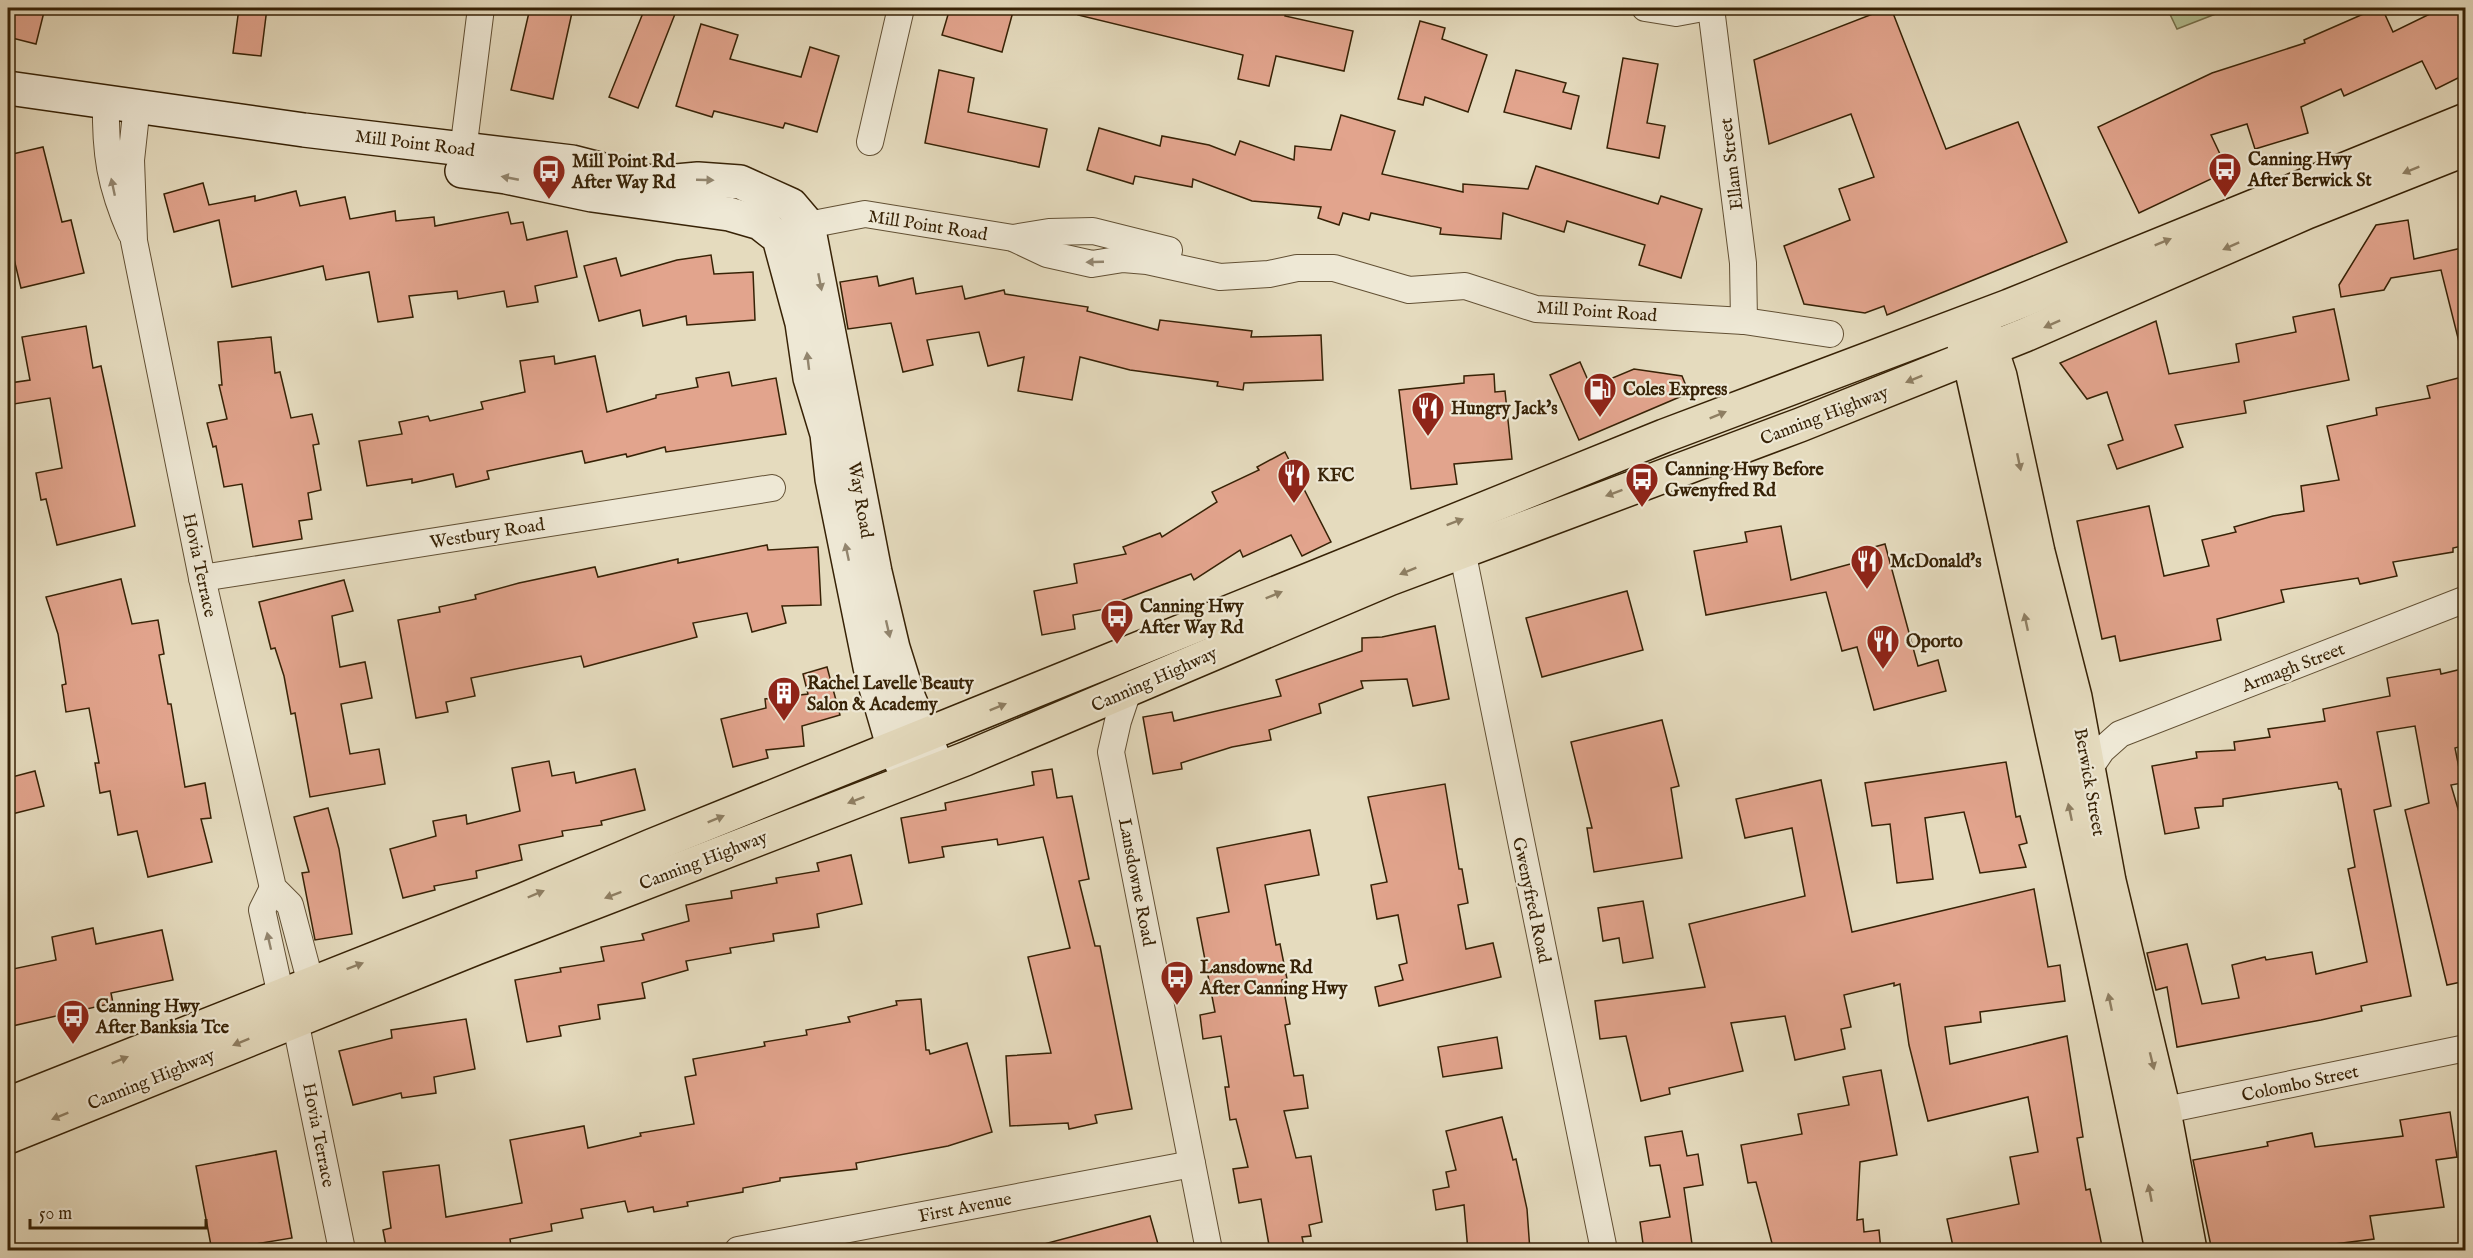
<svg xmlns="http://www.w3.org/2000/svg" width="2473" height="1258" font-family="'IM FELL English',serif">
<rect width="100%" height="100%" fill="#e5dbbe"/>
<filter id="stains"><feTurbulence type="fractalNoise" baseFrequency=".00333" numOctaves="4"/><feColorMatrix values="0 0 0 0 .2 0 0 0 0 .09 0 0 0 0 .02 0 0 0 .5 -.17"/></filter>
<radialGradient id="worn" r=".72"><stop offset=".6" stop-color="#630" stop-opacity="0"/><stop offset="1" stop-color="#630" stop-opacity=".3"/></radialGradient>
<polygon fill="#b3c093" stroke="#75714c" stroke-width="1.5" points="2167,8 2231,8 2177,29"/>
<g fill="#e2a48d" stroke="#372206" stroke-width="1.5">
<polygon points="8,8 45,8 36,44 8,37"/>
<polygon points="239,8 267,8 261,56 233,53"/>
<polygon points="530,8 573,8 553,99 511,90"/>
<polygon points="645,8 657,8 675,14 638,108 609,97"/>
<polygon points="950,8 1014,8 1002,52 942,35"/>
<polygon points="1079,8 1287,8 1285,16 1353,31 1344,71 1276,56 1269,86 1238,79 1243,55 1078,15"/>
<polygon points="1888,8 1891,8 1946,149 2018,122 2067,242 1887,315 1884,306 1865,313 1804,304 1784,246 1850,220 1839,189 1874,177 1851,114 1769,144 1754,60"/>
<polygon points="2377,8 2382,8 2393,32 2442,8 2466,8 2466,74 2436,89 2422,61 2344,96 2341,89 2301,107 2308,133 2255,149 2247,124 2211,135 2228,171 2139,213 2098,127 2212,73 2305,43 2304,40"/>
<polygon points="1420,21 1445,28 1442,39 1487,55 1468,112 1425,97 1423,105 1398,99"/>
<polygon points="701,24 738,35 730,59 801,77 810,47 839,56 817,132 785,123 783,128 714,111 712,117 676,106"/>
<polygon points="1623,58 1658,64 1647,123 1665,126 1659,158 1607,148"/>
<polygon points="939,70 974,78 968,112 1047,129 1039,167 925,143"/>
<polygon points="1516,70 1566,83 1563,92 1579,96 1571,129 1504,112"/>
<polygon points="1341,115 1395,131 1382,174 1463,192 1463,184 1528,189 1536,166 1658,204 1661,196 1702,209 1681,278 1639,265 1645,245 1567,221 1564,232 1503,213 1501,239 1440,234 1441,228 1371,213 1369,220 1343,213 1339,225 1318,218 1321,207 1252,201 1193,179 1192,187 1135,176 1133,184 1087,170 1099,128 1160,146 1162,136 1209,145 1235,155 1240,141 1294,160 1295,146 1331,150"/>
<polygon points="43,147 62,222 71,220 84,273 21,288 8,234 8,155"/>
<polygon points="203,183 209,205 255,196 255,201 296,191 300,206 345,197 350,219 395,211 396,221 434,217 435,226 508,212 511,224 523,222 527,240 567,231 577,277 535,286 538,302 507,307 504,291 458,299 457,291 409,296 413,317 378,322 369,272 326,280 323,266 232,287 219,220 174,232 164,194"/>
<polygon points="2408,220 2414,259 2466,247 2466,341 2459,342 2441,270 2391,278 2384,290 2341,297 2339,285 2376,225"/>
<polygon points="711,255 714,274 753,272 755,320 687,325 686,316 643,326 640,310 599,321 584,266 616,258 621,276 677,260"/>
<polygon points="877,276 879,286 913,278 916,294 962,286 965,299 1004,290 1005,294 1088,307 1087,311 1158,330 1160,320 1252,331 1251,337 1321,335 1323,380 1244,383 1243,390 1217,386 1218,382 1130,370 1080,357 1072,400 1018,391 1024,357 988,366 979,332 927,340 933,365 903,372 891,323 848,329 840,282"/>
<polygon points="2334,309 2349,380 2244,401 2246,413 2175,425 2183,447 2117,469 2108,445 2123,440 2107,392 2087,399 2060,363 2156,321 2169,374 2239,362 2236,344 2296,332 2293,317"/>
<polygon points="86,326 93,368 101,366 135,526 57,545 46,499 41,500 36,473 62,468 50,398 14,404 10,383 30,380 22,337"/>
<polygon points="271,337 275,373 280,372 291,418 312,414 319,444 313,445 321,490 308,493 312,519 299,521 302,539 253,547 242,484 224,487 216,446 213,447 207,423 227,419 219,385 222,385 218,342"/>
<polygon points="554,356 555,364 595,356 607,412 656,398 656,395 698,387 696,378 729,372 732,386 776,378 786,434 666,452 665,447 627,457 626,454 585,463 582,451 487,471 489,479 456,487 453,474 412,483 412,479 367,486 359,441 402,434 399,422 428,416 430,421 483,409 481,402 525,392 520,361"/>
<polygon points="1580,362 1591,387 1634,369 1682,376 1689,393 1579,440 1550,375"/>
<polygon points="1494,374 1495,392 1505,391 1512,459 1454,464 1457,484 1411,489 1399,390 1464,383 1464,376"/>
<polygon points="2466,376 2466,545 2453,548 2453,552 2393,562 2397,576 2360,584 2358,578 2281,590 2284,602 2217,619 2221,640 2120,661 2115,636 2102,639 2077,521 2149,506 2164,576 2209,566 2202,540 2236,532 2234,527 2273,516 2304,511 2301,486 2339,480 2327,426 2377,415 2376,408 2430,398 2427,386"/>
<polygon points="1285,452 1331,542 1302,556 1291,535 1243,557 1240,550 1194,580 1191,574 1120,601 1121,606 1073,615 1075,629 1042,635 1034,591 1077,583 1074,564 1126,554 1123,547 1160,533 1162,537 1217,502 1212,492 1259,470 1257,467"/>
<polygon points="1781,526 1791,580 1869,559 1867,549 1885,544 1918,666 1938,660 1946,691 1874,710 1857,647 1842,651 1826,592 1706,615 1694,551 1747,542 1745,532"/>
<polygon points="767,545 768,550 818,547 821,605 782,606 786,623 752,632 747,613 693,623 697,637 584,667 581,656 471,678 475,696 446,702 448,712 416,718 398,620 440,612 439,607 476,599 475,595 519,583 595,567 598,577 678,559 678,563"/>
<polygon points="121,579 132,624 158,620 164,654 159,655 168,704 171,704 185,787 205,783 211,818 201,819 212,862 148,877 137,831 118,835 110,791 100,793 95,763 99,763 89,708 66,712 62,685 66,684 58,634 46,597"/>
<polygon points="344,580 353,611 332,616 340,667 365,662 372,698 341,704 350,754 379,749 385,784 310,797 295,713 291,714 284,676 275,648 271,649 259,602"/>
<polygon points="1627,591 1643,650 1542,677 1526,618"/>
<polygon points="1435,626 1449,699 1413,706 1407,679 1361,681 1363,688 1319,704 1321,713 1269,730 1271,740 1232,747 1181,763 1182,769 1153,774 1143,717 1172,712 1174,721 1281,696 1276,680 1362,651 1362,638 1382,637"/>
<polygon points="827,667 840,715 802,726 804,746 766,750 768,758 733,767 721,719 766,708 765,699 808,694 803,674"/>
<polygon points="2466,668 2466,745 2455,748 2462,783 2451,785 2466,836 2466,981 2447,985 2405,810 2429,803 2415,726 2377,732 2391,806 2374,810 2411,996 2361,1006 2362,1011 2321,1020 2177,1047 2167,987 2156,990 2147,953 2187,944 2202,1004 2239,998 2232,965 2265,957 2266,960 2312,952 2316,974 2367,962 2348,869 2355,867 2341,789 2339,789 2337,782 2223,799 2223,806 2195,808 2199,828 2165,834 2152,766 2197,758 2196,752 2235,750 2234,742 2270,737 2268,729 2325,721 2323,709 2390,696 2387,678 2440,669 2441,674"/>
<polygon points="1662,720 1679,786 1671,788 1682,858 1594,872 1587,828 1592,828 1571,742"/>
<polygon points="549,761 552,776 574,772 576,783 635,769 645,810 601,821 602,825 562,831 563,836 519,845 522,860 476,871 477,878 434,886 435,890 403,898 390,849 436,836 433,821 466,815 467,824 520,811 512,768"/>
<polygon points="2006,762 2016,817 2020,816 2027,843 2019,845 2026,867 1980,873 1964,812 1925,818 1933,879 1897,883 1890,824 1872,826 1865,783"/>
<polygon points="1052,769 1057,798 1072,796 1089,879 1079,881 1095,946 1100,946 1132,1109 1095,1115 1097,1123 1069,1129 1068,1123 1010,1126 1006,1056 1051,1053 1028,957 1070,948 1043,837 998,845 997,839 942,847 944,857 909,863 901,818 946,810 945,803 1034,785 1032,772"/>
<polygon points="35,771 44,806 8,815 8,778"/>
<polygon points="1821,780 1852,932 2034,889 2048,967 2060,965 2065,1001 1980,1012 1981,1022 1945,1027 1950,1064 2067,1036 2083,1137 2077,1138 2086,1190 2090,1189 2103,1251 1954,1251 1947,1219 2019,1204 2010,1157 2038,1152 2028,1097 1928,1121 1909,1045 1900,984 1894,986 1894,983 1844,995 1851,1027 1841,1029 1845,1049 1795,1060 1785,1016 1731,1023 1743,1071 1669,1088 1670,1094 1641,1101 1626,1036 1600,1039 1595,1001 1705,987 1689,924 1805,896 1792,828 1745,838 1736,799"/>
<polygon points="1445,784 1459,869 1462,869 1468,903 1458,905 1466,949 1493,943 1501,977 1379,1006 1375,987 1403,980 1399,965 1407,963 1398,915 1377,919 1371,885 1387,882 1368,797"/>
<polygon points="328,808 339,849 352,934 315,940 302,873 309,872 294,817"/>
<polygon points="1310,830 1319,875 1265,885 1276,945 1280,944 1287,979 1282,980 1290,1024 1285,1025 1294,1076 1303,1075 1308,1108 1284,1111 1296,1158 1311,1156 1322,1222 1309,1225 1311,1236 1302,1237 1305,1251 1270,1251 1261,1199 1239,1203 1233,1169 1248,1167 1236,1119 1230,1120 1225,1087 1229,1087 1221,1036 1203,1039 1200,1015 1215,1012 1197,918 1229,912 1217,848"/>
<polygon points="851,855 862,904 817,914 819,927 773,934 774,941 730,948 731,953 686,961 688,970 642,983 645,998 598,1005 600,1019 559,1026 561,1036 527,1042 515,980 561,972 560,968 604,961 601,947 644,940 642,934 689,921 686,905 732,898 731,891 777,883 776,878 819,871 817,863"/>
<polygon points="1643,901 1653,958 1623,963 1619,938 1603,941 1598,908"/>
<polygon points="93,928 96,944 162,930 173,980 111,993 113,1003 8,1027 8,970 56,960 52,937"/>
<polygon points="921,999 926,1050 929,1050 930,1054 967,1043 992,1132 948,1146 856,1163 857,1169 780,1178 780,1181 743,1188 743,1192 687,1202 688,1206 654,1212 653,1207 628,1212 625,1201 581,1209 583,1218 551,1224 552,1231 510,1239 512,1251 387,1251 383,1230 391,1228 383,1172 439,1165 446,1217 522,1203 510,1140 584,1126 588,1148 641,1136 640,1133 694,1124 685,1077 696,1075 693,1059 765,1046 764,1042 807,1035 806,1030 850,1022 848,1017 897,1005 896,1001"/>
<polygon points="466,1019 475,1069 434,1077 436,1093 402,1098 401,1093 353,1105 339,1051 392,1038 391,1030"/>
<polygon points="1497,1037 1502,1068 1443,1077 1438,1047"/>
<polygon points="1881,1070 1897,1155 1860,1162 1857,1220 1863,1219 1864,1232 1879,1230 1881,1251 1774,1251 1756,1182 1748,1183 1741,1145 1802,1134 1798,1114 1849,1105 1843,1077"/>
<polygon points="2450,1112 2457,1157 2436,1160 2444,1207 2370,1216 2374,1239 2335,1244 2336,1251 2212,1251 2193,1160 2268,1146 2267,1142 2312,1133 2315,1147 2403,1136 2400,1120"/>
<polygon points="1502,1117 1513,1160 1516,1159 1527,1209 1530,1251 1468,1251 1464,1205 1436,1210 1433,1190 1449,1187 1446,1172 1456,1170 1446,1131"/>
<polygon points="1682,1131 1687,1156 1698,1154 1703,1185 1684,1188 1693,1251 1644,1251 1640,1222 1670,1217 1660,1165 1650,1166 1645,1137"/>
<polygon points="276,1151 292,1238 212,1251 196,1166"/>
<polygon points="1150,1216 1160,1251 1045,1251 1044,1244"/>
</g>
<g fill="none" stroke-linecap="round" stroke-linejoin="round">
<defs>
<g id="minor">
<polyline points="1645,8 1676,13 1703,8"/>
<polyline points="1711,8 1743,263 1744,321"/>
<path d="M106,102C105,153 110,185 131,233"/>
<polyline points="137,105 131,160 134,241 202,578 273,888 290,905 311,984"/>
<polyline points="870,142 901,8"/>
<polyline points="461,167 481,8"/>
<polyline points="793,232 808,225 865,214 1013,238 1047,254 1092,264 1123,259 1147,261 1220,277 1269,274 1297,268 1334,268 1409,290 1465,286 1536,309 1744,321 1830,334"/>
<polyline points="1013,238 1049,232 1093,231 1169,250"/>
<polyline points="1462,550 1604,1250"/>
<polyline points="202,578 772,488"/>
<polyline points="1128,691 1118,721 1111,752 1209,1250"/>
<polyline points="2089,769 2102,750 2120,734 2466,599"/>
<polyline points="273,888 262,910 281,996"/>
<polyline points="295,1020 342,1250"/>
<polyline points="2146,1114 2466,1048"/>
<polyline points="738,1250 1192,1164"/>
</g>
<g id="secondary">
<polyline points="8,88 304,130 572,162 654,183 698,179 740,182 791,205 808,225 875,572 893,648 909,699 938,768"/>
<polyline points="462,171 506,177 592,195 729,214 760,223 779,238 802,323 810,378 827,434 832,479 870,667 894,749 910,779"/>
</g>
<g id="primary">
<polyline points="1982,321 2000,376 2038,552 2075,697 2109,881 2164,1111 2190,1250"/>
<path d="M1960,332L1969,358C2035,655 2102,952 2162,1250"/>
</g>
<g id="trunk">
<polyline points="8,1104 523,900 651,846 1664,436 2009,306 2466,120"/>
<polyline points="8,1137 476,948 965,759 1389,579 1800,425 2025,335 2307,212 2466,149"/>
</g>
</defs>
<use href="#minor" stroke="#625034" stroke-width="28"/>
<use href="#secondary" stroke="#372206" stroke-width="36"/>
<use href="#primary" stroke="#372206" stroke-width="36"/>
<use href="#trunk" stroke="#372206" stroke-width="36"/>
<use href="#minor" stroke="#eee8d5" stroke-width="26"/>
<use href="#secondary" stroke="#eee8d5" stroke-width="33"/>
<use href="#primary" stroke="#e5dbbe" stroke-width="33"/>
<use href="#trunk" stroke="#e5dbbe" stroke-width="33"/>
</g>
<defs><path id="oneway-solid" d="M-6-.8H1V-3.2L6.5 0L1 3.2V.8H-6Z" transform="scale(1.5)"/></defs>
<g fill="#8e7e62">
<use href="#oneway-solid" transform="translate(2411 170) rotate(158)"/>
<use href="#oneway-solid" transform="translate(2163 242) rotate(-22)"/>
<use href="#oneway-solid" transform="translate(2231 246) rotate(156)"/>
<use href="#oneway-solid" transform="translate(2052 324) rotate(156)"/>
<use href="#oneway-solid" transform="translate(1914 379) rotate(158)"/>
<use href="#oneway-solid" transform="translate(1718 415) rotate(-22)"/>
<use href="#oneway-solid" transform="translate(2019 462) rotate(78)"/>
<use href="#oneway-solid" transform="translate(1614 493) rotate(160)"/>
<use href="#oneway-solid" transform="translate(1455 522) rotate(-21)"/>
<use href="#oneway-solid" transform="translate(1408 571) rotate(158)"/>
<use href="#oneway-solid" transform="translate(1274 595) rotate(-22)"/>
<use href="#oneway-solid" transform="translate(2026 622) rotate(-102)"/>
<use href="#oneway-solid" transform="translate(998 707) rotate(-22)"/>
<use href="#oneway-solid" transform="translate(856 800) rotate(159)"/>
<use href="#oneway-solid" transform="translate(2070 812) rotate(-102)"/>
<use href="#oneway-solid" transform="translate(716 819) rotate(-22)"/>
<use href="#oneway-solid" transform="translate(536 894) rotate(-23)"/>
<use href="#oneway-solid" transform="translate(613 895) rotate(159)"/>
<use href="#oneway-solid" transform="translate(355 966) rotate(-21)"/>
<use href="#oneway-solid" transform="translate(2110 1002) rotate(-102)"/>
<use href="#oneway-solid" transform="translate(241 1042) rotate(158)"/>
<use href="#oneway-solid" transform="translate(120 1060) rotate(-22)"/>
<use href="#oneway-solid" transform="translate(2152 1061) rotate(76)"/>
<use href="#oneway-solid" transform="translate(60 1116) rotate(158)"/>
<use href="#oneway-solid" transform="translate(2150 1193) rotate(-101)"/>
</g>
<g fill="#92856e">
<use href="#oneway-solid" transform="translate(510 178) rotate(-169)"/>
<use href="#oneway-solid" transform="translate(705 180) rotate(2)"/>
<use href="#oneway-solid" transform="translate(113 187) rotate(-102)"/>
<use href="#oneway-solid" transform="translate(1095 262) rotate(178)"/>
<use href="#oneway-solid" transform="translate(820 282) rotate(79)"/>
<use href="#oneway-solid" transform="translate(808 361) rotate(-97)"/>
<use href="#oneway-solid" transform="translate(847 552) rotate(-102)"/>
<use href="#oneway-solid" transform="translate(888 629) rotate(77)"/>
<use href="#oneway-solid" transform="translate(269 941) rotate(-103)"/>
</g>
<defs>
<symbol id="bus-pin" viewBox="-11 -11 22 30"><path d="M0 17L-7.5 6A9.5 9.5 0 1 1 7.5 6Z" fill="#8f2418" stroke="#eee8d5"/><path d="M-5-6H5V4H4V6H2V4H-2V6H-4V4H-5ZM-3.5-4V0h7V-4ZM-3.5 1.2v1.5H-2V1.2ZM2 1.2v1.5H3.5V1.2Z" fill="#fff"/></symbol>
<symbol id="fuel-pin" viewBox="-11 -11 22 30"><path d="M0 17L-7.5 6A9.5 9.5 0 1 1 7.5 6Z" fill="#8f2418" stroke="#eee8d5"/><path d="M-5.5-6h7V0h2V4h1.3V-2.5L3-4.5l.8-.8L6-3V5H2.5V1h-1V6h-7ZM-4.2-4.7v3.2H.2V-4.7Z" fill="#fff"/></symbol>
<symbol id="restaurant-pin" viewBox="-11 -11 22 30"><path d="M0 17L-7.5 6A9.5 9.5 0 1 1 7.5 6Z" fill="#8f2418" stroke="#eee8d5"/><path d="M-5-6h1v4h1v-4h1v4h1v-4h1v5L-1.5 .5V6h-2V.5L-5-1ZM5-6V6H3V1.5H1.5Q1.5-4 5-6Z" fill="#fff"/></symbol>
<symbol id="building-pin" viewBox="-11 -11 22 30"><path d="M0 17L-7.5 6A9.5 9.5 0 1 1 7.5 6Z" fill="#8f2418" stroke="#eee8d5"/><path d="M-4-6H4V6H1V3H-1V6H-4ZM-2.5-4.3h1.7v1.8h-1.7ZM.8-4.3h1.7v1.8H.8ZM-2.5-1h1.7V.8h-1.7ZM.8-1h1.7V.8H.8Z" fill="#fff"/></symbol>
</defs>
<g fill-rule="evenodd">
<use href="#bus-pin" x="2206" y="150" width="38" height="52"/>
<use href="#bus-pin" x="530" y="152" width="38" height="52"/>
<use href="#fuel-pin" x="1581" y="370" width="38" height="52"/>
<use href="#restaurant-pin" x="1409" y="389" width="38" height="52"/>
<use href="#restaurant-pin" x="1275" y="456" width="38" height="52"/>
<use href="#bus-pin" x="1623" y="460" width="38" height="52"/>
<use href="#restaurant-pin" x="1848" y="542" width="38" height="52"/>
<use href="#bus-pin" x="1098" y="597" width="38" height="52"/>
<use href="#restaurant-pin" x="1864" y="622" width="38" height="52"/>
<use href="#building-pin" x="765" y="674" width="38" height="52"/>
<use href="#bus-pin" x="1158" y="958" width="38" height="52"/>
<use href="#bus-pin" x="54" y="997" width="38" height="52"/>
</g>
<g text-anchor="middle" stroke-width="4.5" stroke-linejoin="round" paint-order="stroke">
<g font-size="18" fill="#372206" stroke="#eee8d5">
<text transform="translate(415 143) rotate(7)" y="6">Mill Point Road</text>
<text transform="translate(1731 164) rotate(-97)" y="6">Ellam Street</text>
<text transform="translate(928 225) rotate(9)" y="6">Mill Point Road</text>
<text transform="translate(1597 311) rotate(4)" y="6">Mill Point Road</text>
<text transform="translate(1824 415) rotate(-21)" y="6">Canning Highway</text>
<text transform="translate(861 500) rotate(80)" y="6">Way Road</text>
<text transform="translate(487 533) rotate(-9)" y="6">Westbury Road</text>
<text transform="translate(200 565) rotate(78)" y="6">Hovia Terrace</text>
<text transform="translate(2293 667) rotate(-21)" y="6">Armagh Street</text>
<text transform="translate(1154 679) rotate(-24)" y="6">Canning Highway</text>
<text transform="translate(2090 782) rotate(80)" y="6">Berwick Street</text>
<text transform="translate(703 860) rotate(-21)" y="6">Canning Highway</text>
<text transform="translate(1137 882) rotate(79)" y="6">Lansdowne Road</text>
<text transform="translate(1532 900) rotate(78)" y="6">Gwenyfred Road</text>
<text transform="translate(151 1079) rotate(-22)" y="6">Canning Highway</text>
<text transform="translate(2300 1083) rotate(-12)" y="6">Colombo Street</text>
<text transform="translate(319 1135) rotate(79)" y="6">Hovia Terrace</text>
<text transform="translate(965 1207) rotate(-11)" y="6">First Avenue</text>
</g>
<g font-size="18" font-weight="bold" fill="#372206" stroke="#eee8d5" text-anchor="start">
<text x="2248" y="165">Canning Hwy<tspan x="2248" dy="21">After Berwick St</tspan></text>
<text x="572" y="167">Mill Point Rd<tspan x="572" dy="21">After Way Rd</tspan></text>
<text x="1623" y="395">Coles Express</text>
<text x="1451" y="414">Hungry Jack's</text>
<text x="1665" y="475">Canning Hwy Before<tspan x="1665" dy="21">Gwenyfred Rd</tspan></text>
<text x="1317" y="481">KFC</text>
<text x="1890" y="567">McDonald's</text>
<text x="1140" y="612">Canning Hwy<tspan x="1140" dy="21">After Way Rd</tspan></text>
<text x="1906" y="647">Oporto</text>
<text x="807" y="689">Rachel Lavelle Beauty<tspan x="807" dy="21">Salon &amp; Academy</tspan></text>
<text x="1200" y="973">Lansdowne Rd<tspan x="1200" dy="21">After Canning Hwy</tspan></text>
<text x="96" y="1012">Canning Hwy<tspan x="96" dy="21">After Banksia Tce</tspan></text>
</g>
</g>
<rect width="2473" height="1258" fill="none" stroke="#e5dbbe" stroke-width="30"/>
<rect x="9" y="9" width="2455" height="1240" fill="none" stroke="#372206" stroke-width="3"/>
<rect x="15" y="15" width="2443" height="1228" fill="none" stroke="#372206" stroke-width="1.5"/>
<path d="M30 1219v9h176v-9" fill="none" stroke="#372206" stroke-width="3"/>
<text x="39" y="1219" font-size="18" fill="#372206" stroke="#eee8d5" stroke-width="4.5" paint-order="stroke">50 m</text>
<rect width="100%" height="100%" filter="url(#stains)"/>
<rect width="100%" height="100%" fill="url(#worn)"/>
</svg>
